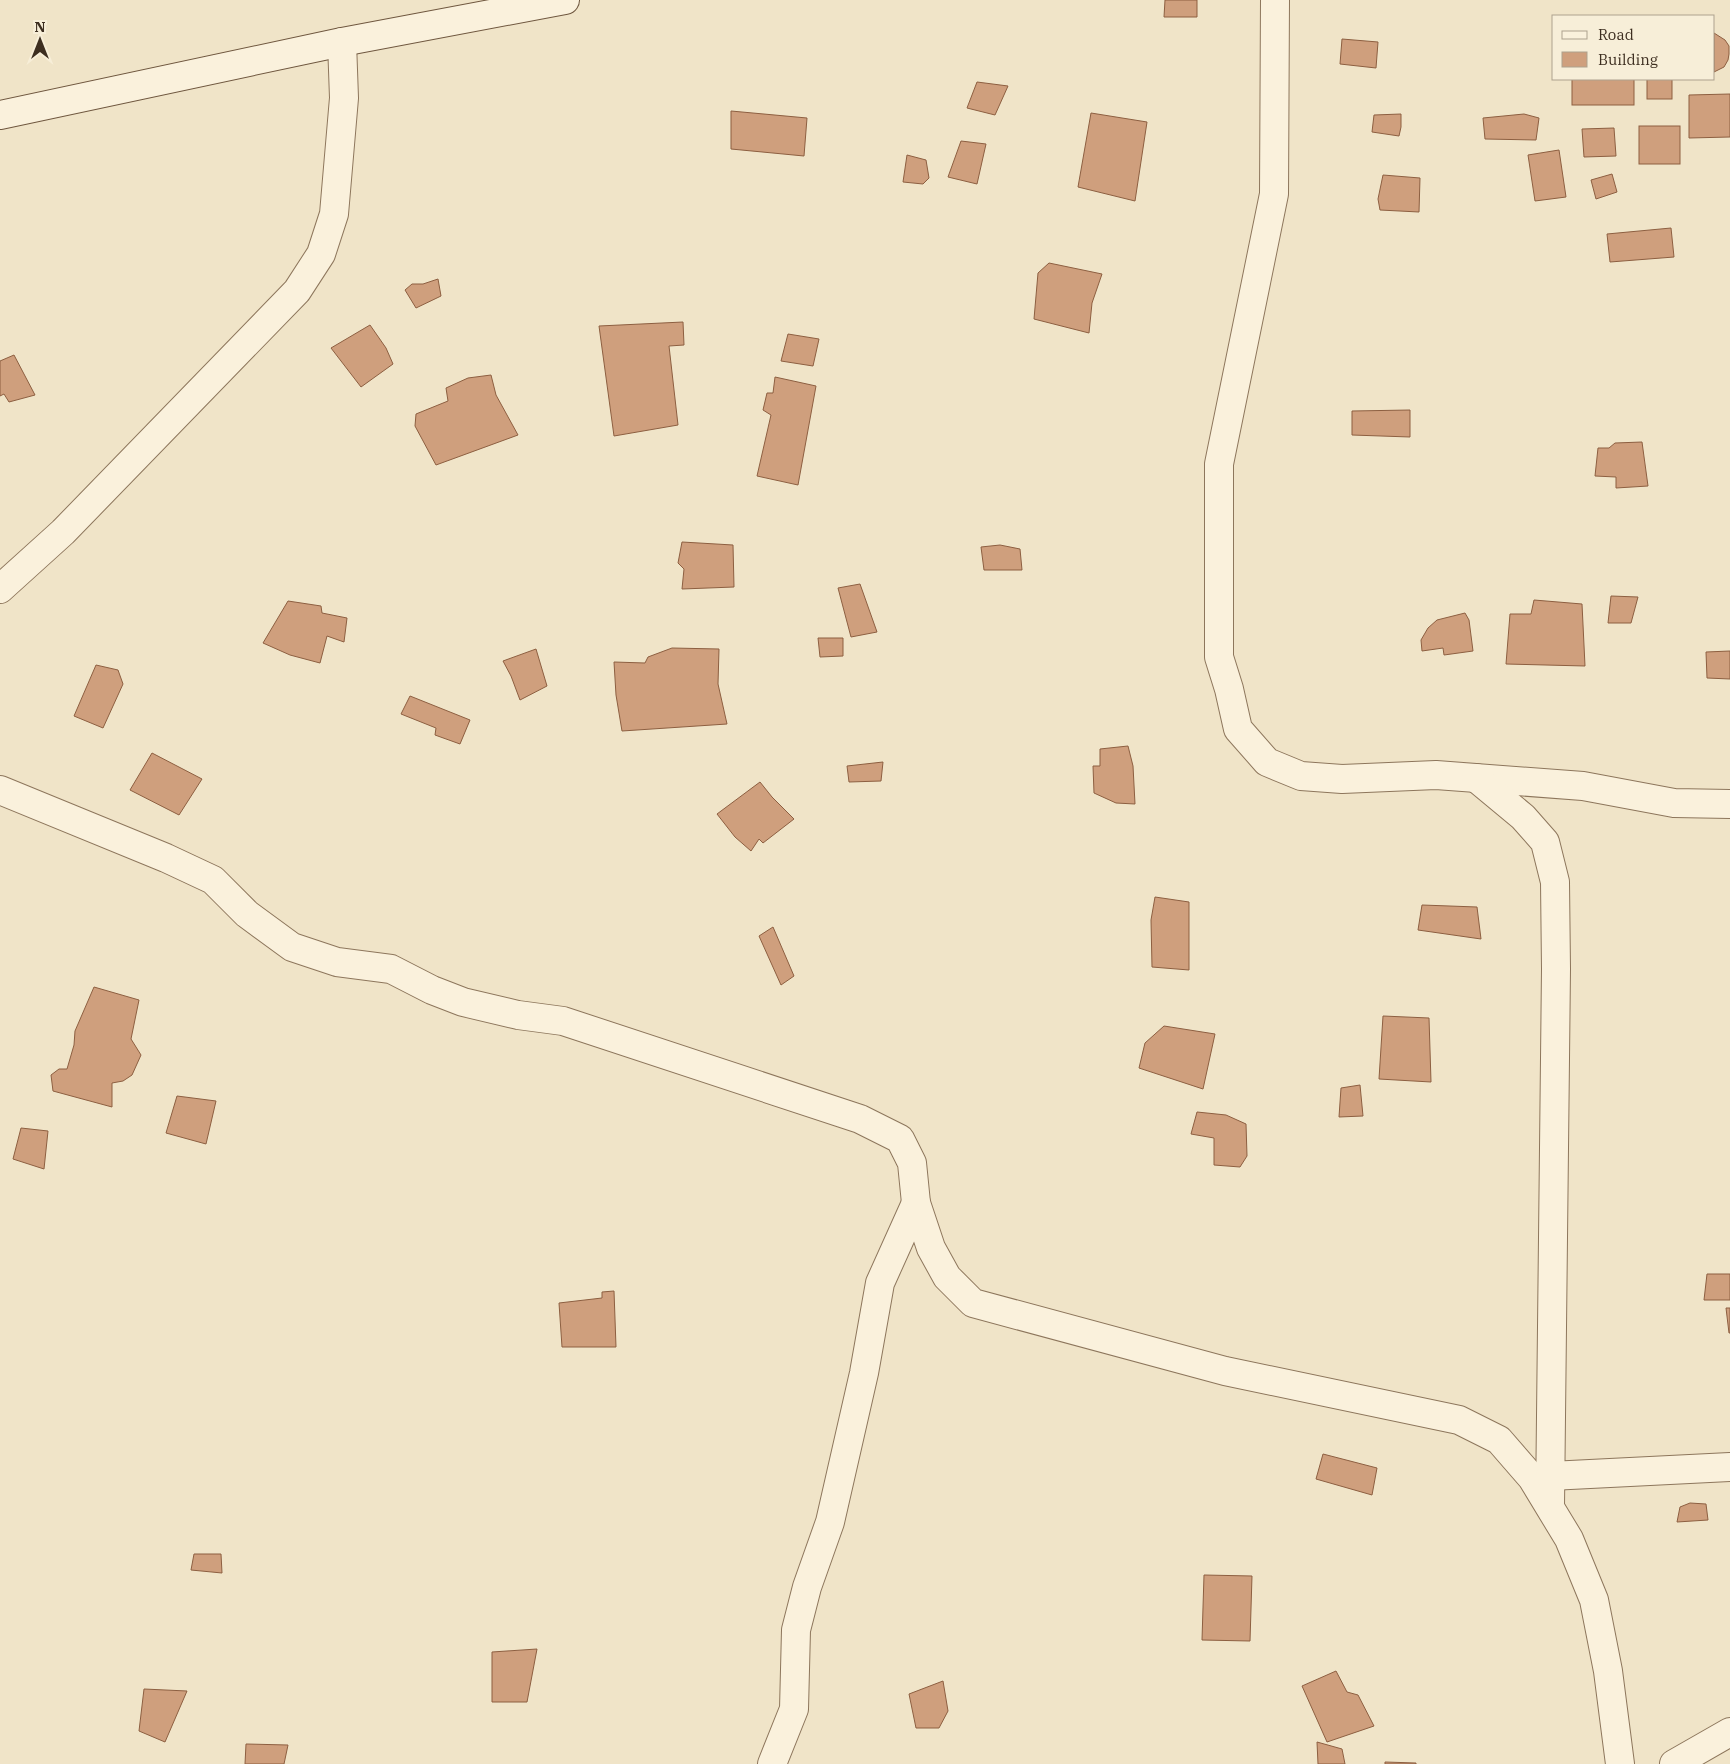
<svg xmlns="http://www.w3.org/2000/svg" width="1730" height="1764" font-family="'IBM Plex Serif',serif">
<rect width="100%" height="100%" fill="#f0e4c8"/>
<g fill="#cf9f7d" stroke="#8d5f41">
<polygon points="1165,0 1197,0 1197,17 1164,17"/>
<polygon points="1714,33 1725,40 1729,46 1729,54 1728,60 1724,67 1714,72"/>
<polygon points="1342,39 1378,42 1376,68 1340,64"/>
<rect x="1572" y="79" width="62" height="26"/>
<rect x="1647" y="79" width="25" height="20"/>
<polygon points="977,82 1008,86 995,115 967,108"/>
<polygon points="1730,94 1730,137 1689,138 1689,95"/>
<polygon points="731,111 807,118 804,156 731,149"/>
<polygon points="1091,113 1147,122 1135,201 1078,187"/>
<polygon points="1401,114 1401,127 1399,136 1372,132 1374,115"/>
<polygon points="1524,114 1539,118 1536,140 1485,139 1483,118"/>
<rect x="1639" y="126" width="41" height="38"/>
<polygon points="1614,128 1616,156 1584,157 1582,129"/>
<polygon points="961,141 986,144 977,184 948,177"/>
<polygon points="1559,150 1566,197 1535,201 1528,155"/>
<polygon points="907,155 926,160 929,178 923,184 903,182"/>
<polygon points="1612,174 1617,192 1596,199 1591,180"/>
<polygon points="1383,175 1420,178 1419,212 1380,210 1378,199"/>
<polygon points="1671,228 1674,257 1610,262 1607,234"/>
<polygon points="1049,263 1102,274 1092,303 1089,333 1034,319 1038,273"/>
<polygon points="438,279 441,296 416,308 405,290 412,284 423,284"/>
<polygon points="683,322 684,345 669,346 678,425 614,436 599,326"/>
<polygon points="370,325 386,348 393,364 361,387 331,348"/>
<polygon points="788,334 819,339 813,366 781,361"/>
<polygon points="14,355 35,395 9,402 4,394 0,396 0,361"/>
<polygon points="491,375 496,395 518,435 436,465 415,426 416,414 448,401 446,388 468,378"/>
<polygon points="775,377 816,386 798,485 757,476 771,415 763,410 767,393 773,393"/>
<polygon points="1410,410 1410,437 1352,435 1352,411"/>
<polygon points="1642,442 1648,486 1616,488 1616,477 1595,476 1598,448 1609,448 1615,443"/>
<polygon points="682,542 733,545 734,587 682,589 684,569 678,563"/>
<polygon points="1000,545 1020,549 1022,570 984,570 981,547"/>
<polygon points="860,584 877,632 851,637 838,588"/>
<polygon points="1611,596 1638,597 1631,623 1608,623"/>
<polygon points="1534,600 1582,604 1585,666 1506,664 1510,614 1531,614"/>
<polygon points="288,601 321,606 322,613 347,618 344,642 327,636 320,663 290,655 263,643"/>
<polygon points="1465,613 1469,620 1473,651 1444,655 1443,648 1422,651 1421,640 1428,628 1437,620"/>
<polygon points="818,638 843,638 843,656 820,657"/>
<polygon points="672,648 719,649 718,684 727,724 622,731 616,695 614,662 645,663 648,657"/>
<polygon points="536,649 547,686 520,700 511,676 503,661"/>
<polygon points="1730,651 1730,679 1707,678 1706,652"/>
<polygon points="96,665 118,670 123,684 103,728 74,716"/>
<polygon points="410,696 470,720 460,744 435,735 436,728 401,714"/>
<polygon points="1128,746 1133,766 1135,804 1116,803 1094,793 1093,766 1100,766 1100,749"/>
<polygon points="152,753 202,779 179,815 130,790"/>
<polygon points="883,762 881,781 849,782 847,766"/>
<polygon points="760,782 772,797 794,819 763,843 759,839 751,851 735,837 717,814"/>
<polygon points="1155,897 1189,902 1189,970 1152,967 1151,920"/>
<polygon points="1422,905 1477,907 1481,939 1418,930"/>
<polygon points="773,927 794,976 781,985 759,936"/>
<polygon points="94,987 139,1000 131,1039 141,1055 132,1075 123,1081 112,1083 112,1107 53,1091 51,1075 59,1069 67,1069 74,1045 75,1031"/>
<polygon points="1383,1016 1429,1018 1431,1082 1379,1079"/>
<polygon points="1164,1026 1215,1034 1203,1089 1139,1068 1145,1043"/>
<polygon points="1360,1085 1363,1116 1339,1117 1341,1088"/>
<polygon points="177,1096 216,1101 206,1144 166,1133"/>
<polygon points="1197,1112 1226,1115 1246,1124 1247,1156 1240,1167 1214,1165 1214,1138 1191,1134"/>
<polygon points="21,1128 48,1131 44,1169 13,1159"/>
<polygon points="1707,1274 1730,1274 1730,1300 1704,1300"/>
<polygon points="614,1291 616,1347 562,1347 559,1303 602,1298 602,1292"/>
<polygon points="1726,1308 1730,1308 1730,1333 1729,1333"/>
<polygon points="1323,1454 1377,1468 1372,1495 1316,1479"/>
<polygon points="1690,1503 1706,1504 1708,1520 1677,1522 1680,1507"/>
<polygon points="194,1554 221,1554 222,1573 191,1570"/>
<polygon points="1204,1575 1252,1576 1250,1641 1202,1640"/>
<polygon points="537,1649 527,1702 492,1702 492,1652"/>
<polygon points="1336,1671 1347,1692 1358,1695 1374,1726 1327,1742 1302,1686"/>
<polygon points="943,1681 948,1711 939,1728 916,1728 909,1694"/>
<polygon points="144,1689 187,1691 165,1742 139,1731"/>
<polygon points="1317,1742 1342,1749 1345,1764 1318,1764"/>
<polygon points="246,1744 288,1745 284,1764 245,1764"/>
<polygon points="1385,1762 1416,1763 1416,1764 1385,1764"/>
</g>
<g fill="none" stroke-linecap="round" stroke-linejoin="round">
<defs>
<g id="minor">
<polyline points="1275,0 1274,194 1219,464 1219,657 1229,689 1238,729 1267,762 1301,776 1342,779 1436,775 1583,786 1674,803 1730,804"/>
<polyline points="0,589 63,532 297,291 321,254 334,214 344,98 342,42"/>
<polyline points="1476,778 1523,817 1545,842 1555,882 1556,969 1550,1506"/>
<polyline points="0,790 166,858 213,880 247,914 292,947 337,962 391,969 432,990 463,1002 518,1015 563,1021 860,1119 900,1139 912,1163 916,1203 931,1248 947,1277 973,1303 1225,1371 1459,1420 1499,1440 1532,1478 1569,1539 1594,1600 1608,1671 1620,1764"/>
<polyline points="1550,1476 1730,1467"/>
<polyline points="772,1764 794,1709 796,1630 807,1587 830,1522 864,1373 880,1283 916,1203"/>
<polyline points="1674,1764 1730,1732"/>
</g>
<polyline id="secondary" points="0,115 342,42 565,0"/>
</defs>
<use href="#minor" stroke="#8d765c" stroke-width="30"/>
<use href="#secondary" stroke="#6f573f" stroke-width="30"/>
<use href="#minor" stroke="#faf1dc" stroke-width="28"/>
<use href="#secondary" stroke="#faf1dc" stroke-width="28"/>
</g>
<rect x="1552" y="15" width="162" height="65" fill="#f7eed8" stroke="#ada18e"/>
<rect x="1562" y="31" width="25" height="8" fill="#faf1dc" stroke="#ada18e"/>
<text x="1598" y="40" font-size="15" fill="#3d2e20">Road</text>
<rect x="1562" y="52" width="25" height="15" fill="#cf9f7d" stroke="#ada18e"/>
<text x="1598" y="65" font-size="15" fill="#3d2e20">Building</text>
<g transform="translate(40 40)" stroke="#f7eed8" stroke-width="4" paint-order="stroke">
<path d="M0-4L9 19L0 12L-9 19Z" fill="#3d2e20"/>
<text y="-8" font-size="14" font-weight="bold" text-anchor="middle" fill="#3d2e20">N</text>
</g>
</svg>
